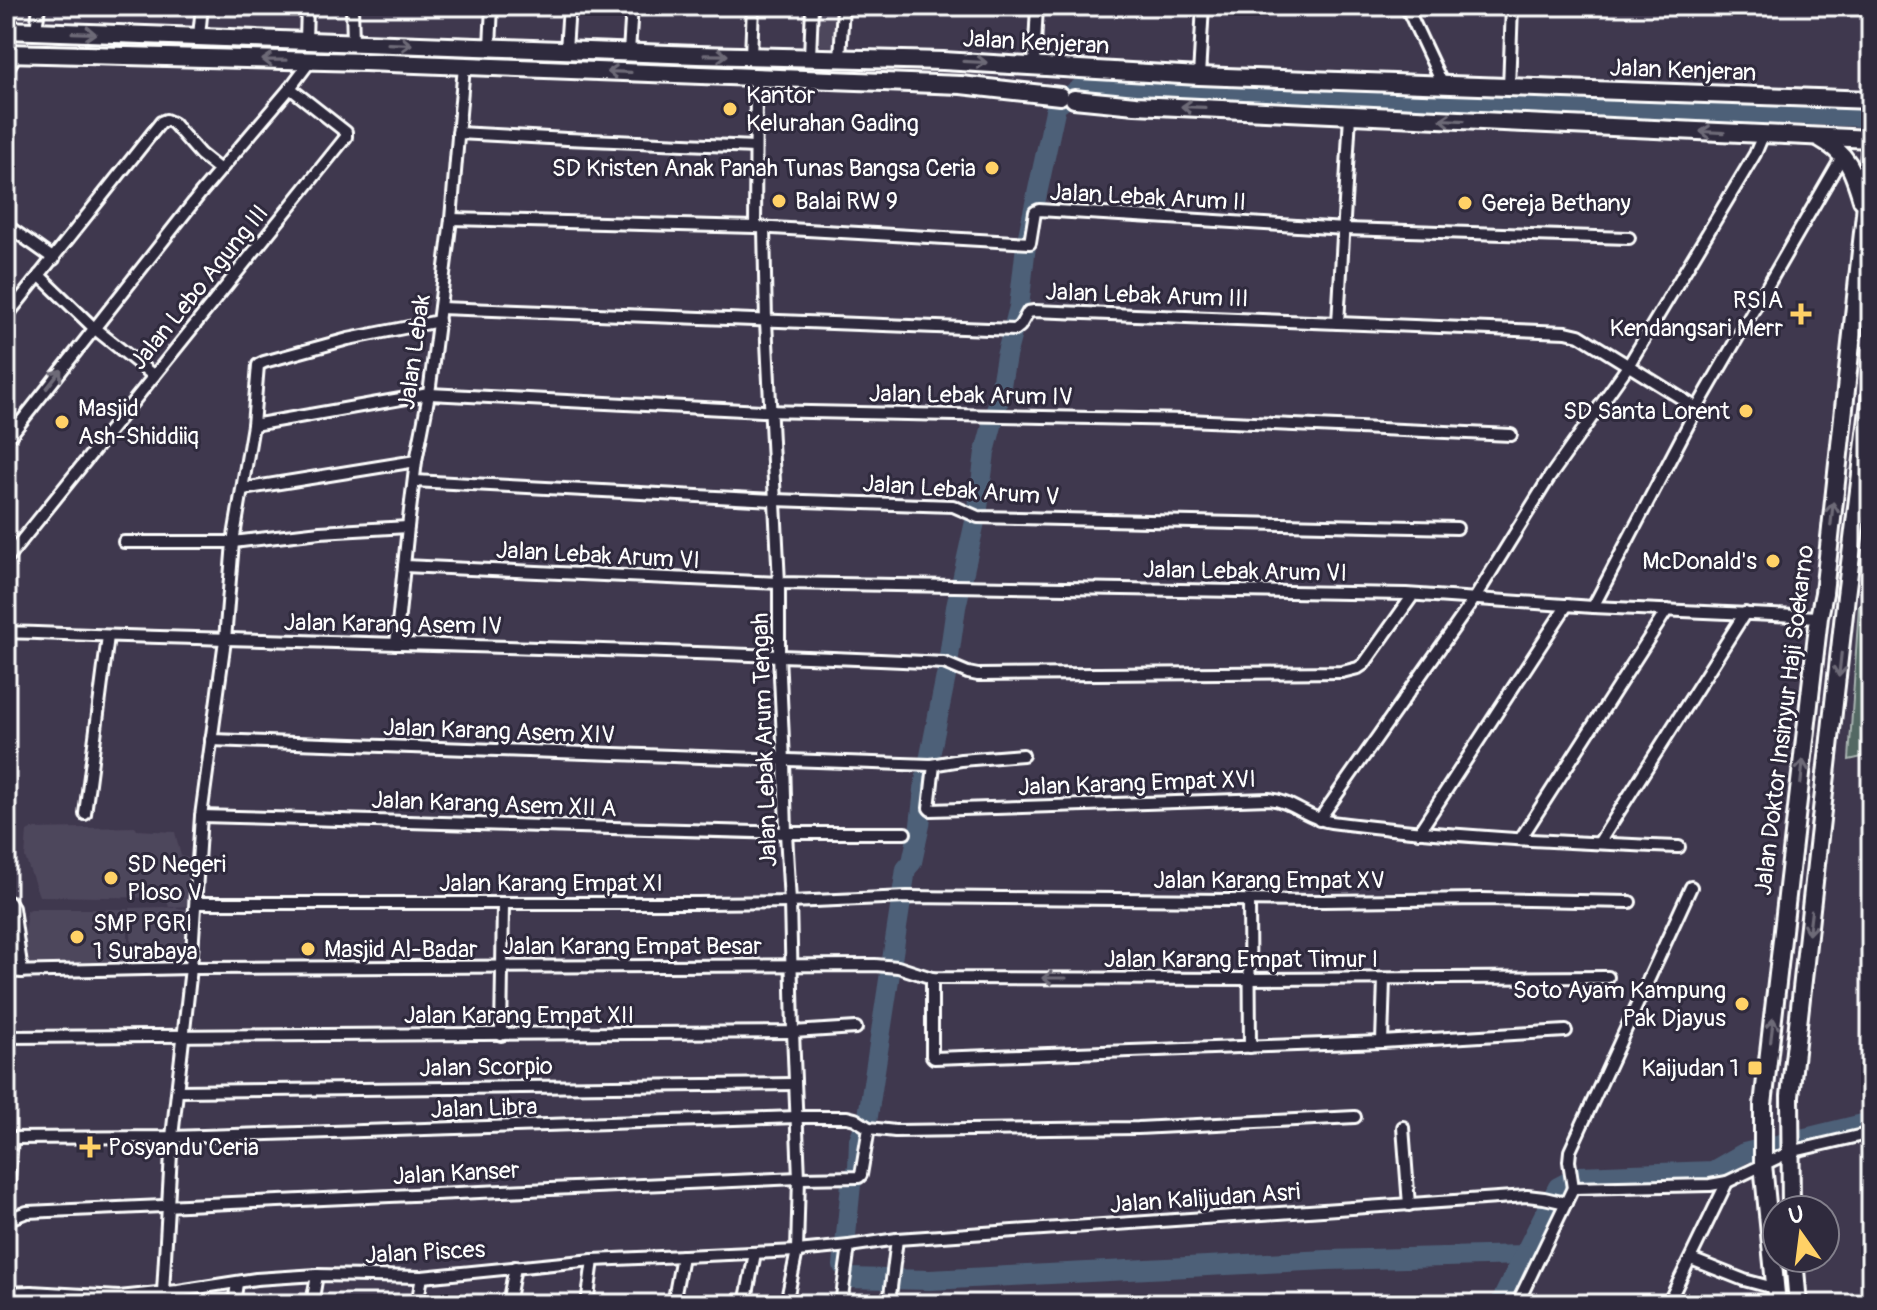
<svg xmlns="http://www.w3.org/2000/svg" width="1877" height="1310" font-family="Pangolin,sans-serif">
<rect width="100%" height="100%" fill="#3f384e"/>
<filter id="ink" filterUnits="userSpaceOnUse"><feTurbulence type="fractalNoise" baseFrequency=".0125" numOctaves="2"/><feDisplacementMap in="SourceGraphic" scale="16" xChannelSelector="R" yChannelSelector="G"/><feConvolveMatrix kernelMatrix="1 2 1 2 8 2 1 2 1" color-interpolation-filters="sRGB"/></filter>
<g filter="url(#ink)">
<g fill="#4e465c">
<polygon points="814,7 841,9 839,47 817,46 813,42"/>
<polygon points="135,827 137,830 175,832 181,856 191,859 190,906 169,907 166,898 39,896 25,857 27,831 31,829"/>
<polygon points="163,907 188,909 188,961 132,961 130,908"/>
<polygon points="31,909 128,909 128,963 24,966 26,911"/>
</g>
<polygon fill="#536863" stroke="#a9b4b1" stroke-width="2" points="1859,605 1871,605 1871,755 1849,760"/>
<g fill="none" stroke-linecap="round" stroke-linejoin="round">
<g stroke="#4d6078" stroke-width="20">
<polyline points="843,1266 851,1184 858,1168 859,1140 868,1116 906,869 912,862 920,825 925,781 947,671 956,607 978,508 985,452 998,403 1006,356 1019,307 1026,245 1056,106 1083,86 1117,92 1871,117"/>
<polyline points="848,1278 930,1280 1327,1260 1524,1255 1558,1187 1579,1176 1713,1171 1744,1153 1871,1122"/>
<polyline points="1500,1304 1524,1255"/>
</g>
<defs>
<g id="street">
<polyline points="352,6 353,42"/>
<polyline points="1406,6 1443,85"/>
<polyline points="36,31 39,6"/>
<polyline points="199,36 202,6"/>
<polyline points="306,41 307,6"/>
<polyline points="490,47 492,6"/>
<polyline points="566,50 569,6"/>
<polyline points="629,52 632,6"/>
<polyline points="751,56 753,6"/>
<polyline points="810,57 812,6"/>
<polyline points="840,58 843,6"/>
<polyline points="1034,65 1037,6"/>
<polyline points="6,71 17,53"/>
<polyline points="1199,76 1203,6"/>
<polyline points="1509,88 1512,6"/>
<polyline points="458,133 567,139 755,147"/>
<polyline points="451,219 755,227 1030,243 1035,212 1039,210 1345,229 1629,238"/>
<polyline points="6,225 54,259"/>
<polyline points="755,227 756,78"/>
<polyline points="764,228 766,321 779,583 779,655 784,761 786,833 790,902 793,1032 799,1178 797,1251 786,1304"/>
<polyline points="39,275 94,328 154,376"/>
<polyline points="440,308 1015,330 1020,326 1028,312 1034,311 1566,332 1579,335 1697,408"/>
<polyline points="6,317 161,122 166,120 173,123 200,154 220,170"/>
<polyline points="1338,323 1350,115"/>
<polyline points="253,425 429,394 762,411 1187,420 1511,435"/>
<polyline points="6,441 200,194 290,88 311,60"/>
<polyline points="414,481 774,500 953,506 978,517 1457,528"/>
<polyline points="243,489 416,461"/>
<polyline points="124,542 233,542 320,532 408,527"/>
<polyline points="6,560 346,137 346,132 290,88"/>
<polyline points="404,566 779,583 1406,594 1593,607 1819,617"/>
<polyline points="1593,607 1697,408 1843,155"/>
<path d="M6,632C319,643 632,648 944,663L968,673L978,675L1342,672L1358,668L1364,664L1413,595"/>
<polyline points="396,644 408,527 416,461 429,394 451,219 464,66"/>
<polyline points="6,650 9,632"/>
<polyline points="211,740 931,765 961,760 1023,755"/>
<path d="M934,765L929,808L931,810L1269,799C1292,801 1308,819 1331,822C1446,837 1563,842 1679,847"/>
<polyline points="85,814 108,636"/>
<polyline points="201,816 786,833 905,833"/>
<polyline points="1319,820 1475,598 1549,478 1628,366 1755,154 1763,135"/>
<polyline points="1419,832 1567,605"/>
<polyline points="1521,838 1667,610"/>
<polyline points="1599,843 1745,613"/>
<polyline points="1249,900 1250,1047"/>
<polyline points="6,902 9,902 13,908 22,972"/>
<polyline points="196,903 697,903 790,902 907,897 1323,901 1483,899 1630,902"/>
<polyline points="6,972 191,968 875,965 898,967 932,978 1249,979 1608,977"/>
<polyline points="932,978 932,1056 934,1058 1382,1042 1566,1031"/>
<polyline points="501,1035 503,904"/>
<polyline points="6,1037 793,1032 856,1028"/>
<polyline points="1382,1042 1384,979"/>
<polyline points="178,1091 795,1084"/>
<polyline points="1403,1127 1409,1205"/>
<polyline points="6,1138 172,1137 797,1117 847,1117 855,1119 869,1128 895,1131 1138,1128 1355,1117"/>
<polyline points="1573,1188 1569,1161 1570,1151 1691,887"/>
<polyline points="1573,1188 1710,1185 1727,1182 1790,1152 1871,1133"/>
<polyline points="6,1219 12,1138"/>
<polyline points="6,1220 27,1212 799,1178 859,1177 861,1175 869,1128"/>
<polyline points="1691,1259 1744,1280 1774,1288"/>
<polyline points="163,1292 172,1137 191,968 201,816 225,640 233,542 253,425 258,365 264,362 348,339 439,321"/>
<polyline points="6,1293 31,1292 119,1297 178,1291 256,1279 317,1275 422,1277 593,1260 797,1251 849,1246 897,1239 1527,1196 1544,1198 1566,1203"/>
<polyline points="30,1304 31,1292"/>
<polyline points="234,1304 237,1283"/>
<polyline points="312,1304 317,1275"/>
<polyline points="417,1304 422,1277"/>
<polyline points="508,1304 515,1267"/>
<polyline points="587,1304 593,1260"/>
<polyline points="673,1304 682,1256"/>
<polyline points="745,1304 755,1253"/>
<polyline points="841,1304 849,1246"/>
<polyline points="889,1304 897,1239"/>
<polyline points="1517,1304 1573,1188"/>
<polyline points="1668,1304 1727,1182"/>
</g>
<g id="primary">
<polyline points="6,30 697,55 943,61 1199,76 1871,100"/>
<polyline points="6,53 364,62 961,85 1060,96"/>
<polyline points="1074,99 1135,105 1871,139"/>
<path d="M1818,137C1848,154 1853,169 1862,200"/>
<polyline points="1791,1210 1790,1096 1846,596 1871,393"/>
<polyline points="1794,1258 1798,1304"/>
<polyline points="1777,1304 1763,1164 1763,1105 1819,617 1824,593 1865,214 1871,142"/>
</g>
</defs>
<use href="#street" stroke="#fff" stroke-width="16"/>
<use href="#primary" stroke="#fff" stroke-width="22"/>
<use href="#street" stroke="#2f2a3d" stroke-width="10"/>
<use href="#primary" stroke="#2f2a3d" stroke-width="16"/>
</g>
<defs><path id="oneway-shaft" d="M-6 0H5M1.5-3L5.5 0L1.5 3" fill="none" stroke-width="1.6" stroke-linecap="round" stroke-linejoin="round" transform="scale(2)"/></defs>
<g stroke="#6d6a77">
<use href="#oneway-shaft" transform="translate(84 33) rotate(2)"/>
<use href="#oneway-shaft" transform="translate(400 44) rotate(2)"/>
<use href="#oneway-shaft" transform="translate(716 55) rotate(1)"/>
<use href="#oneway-shaft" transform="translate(274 60) rotate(-179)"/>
<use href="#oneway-shaft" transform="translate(975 62) rotate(3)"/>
<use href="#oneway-shaft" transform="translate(619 72) rotate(-178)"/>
<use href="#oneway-shaft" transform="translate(1193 107) rotate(-178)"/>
<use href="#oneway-shaft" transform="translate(1452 120) rotate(-177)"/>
<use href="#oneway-shaft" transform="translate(1712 132) rotate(-177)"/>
<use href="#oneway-shaft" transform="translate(54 379) rotate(-52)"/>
<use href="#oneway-shaft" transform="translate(1832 514) rotate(-84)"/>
<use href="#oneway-shaft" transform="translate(1840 665) rotate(96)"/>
<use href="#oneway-shaft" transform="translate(1802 772) rotate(-84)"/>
<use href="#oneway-shaft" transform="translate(1810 923) rotate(97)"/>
<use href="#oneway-shaft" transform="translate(1054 978) rotate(-180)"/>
<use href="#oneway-shaft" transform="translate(1772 1030) rotate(-83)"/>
</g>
</g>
<g fill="#ffd166" stroke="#2f2a3d" stroke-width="3">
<circle cx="730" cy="109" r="8"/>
<circle cx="992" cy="168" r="8"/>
<circle cx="779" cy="201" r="8"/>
<circle cx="1465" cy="203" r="8"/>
<path d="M1797 302h8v8h8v8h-8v8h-8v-8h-8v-8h8z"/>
<circle cx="1746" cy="411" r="8"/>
<circle cx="62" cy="422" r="8"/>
<circle cx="1773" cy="561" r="8"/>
<circle cx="111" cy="878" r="8"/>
<circle cx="77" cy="937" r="8"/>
<circle cx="308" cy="949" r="8"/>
<circle cx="1742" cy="1004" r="8"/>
<rect x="1747" y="1060" width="16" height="16" rx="4"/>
<path d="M86 1135h8v8h8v8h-8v8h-8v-8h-8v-8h8z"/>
</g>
<g text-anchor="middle" stroke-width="6" stroke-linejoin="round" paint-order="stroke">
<g font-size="24" fill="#fff" stroke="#2f2a3d">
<text transform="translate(1036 42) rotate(3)" y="8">Jalan Kenjeran</text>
<text transform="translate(1683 70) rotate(2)" y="8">Jalan Kenjeran</text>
<text transform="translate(1148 197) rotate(3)" y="8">Jalan Lebak Arum II</text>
<text transform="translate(199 287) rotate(-51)" y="8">Jalan Lebo Agung III</text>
<text transform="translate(1147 295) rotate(2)" y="8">Jalan Lebak Arum III</text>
<text transform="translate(414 352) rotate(-82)" y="8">Jalan Lebak</text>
<text transform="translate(971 395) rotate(1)" y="8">Jalan Lebak Arum IV</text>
<text transform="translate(961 490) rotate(4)" y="8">Jalan Lebak Arum V</text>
<text transform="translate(598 555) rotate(3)" y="8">Jalan Lebak Arum VI</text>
<text transform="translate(1245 571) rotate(1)" y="8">Jalan Lebak Arum VI</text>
<text transform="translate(393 624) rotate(1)" y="8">Jalan Karang Asem IV</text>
<text transform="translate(1784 720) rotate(-83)" y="8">Jalan Doktor Insinyur Haji Soekarno</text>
<text transform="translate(499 731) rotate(2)" y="8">Jalan Karang Asem XIV</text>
<text transform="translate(764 740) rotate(-92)" y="8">Jalan Lebak Arum Tengah</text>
<text transform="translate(1137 783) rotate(-2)" y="8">Jalan Karang Empat XVI</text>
<text transform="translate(494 804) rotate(2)" y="8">Jalan Karang Asem XII A</text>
<text x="1269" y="888">Jalan Karang Empat XV</text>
<text x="551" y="891">Jalan Karang Empat XI</text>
<text x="632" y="954">Jalan Karang Empat Besar</text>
<text x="1241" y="967">Jalan Karang Empat Timur I</text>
<text x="519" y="1023">Jalan Karang Empat XII</text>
<text transform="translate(486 1067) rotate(-1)" y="8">Jalan Scorpio</text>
<text transform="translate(484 1108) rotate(-2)" y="8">Jalan Libra</text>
<text transform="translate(456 1173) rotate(-3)" y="8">Jalan Kanser</text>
<text transform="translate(1205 1198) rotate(-4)" y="8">Jalan Kalijudan Asri</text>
<text transform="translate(425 1252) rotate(-3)" y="8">Jalan Pisces</text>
</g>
<g font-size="24" fill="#fff" stroke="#2f2a3d" text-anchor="start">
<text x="746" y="103">Kantor<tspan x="746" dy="28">Kelurahan Gading</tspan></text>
<text x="976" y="176" text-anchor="end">SD Kristen Anak Panah Tunas Bangsa Ceria</text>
<text x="795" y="209">Balai RW 9</text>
<text x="1481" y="211">Gereja Bethany</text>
<text x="1783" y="308" text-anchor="end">RSIA<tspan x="1783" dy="28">Kendangsari Merr</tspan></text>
<text x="78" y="416">Masjid<tspan x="78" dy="28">Ash-Shiddiiq</tspan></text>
<text x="1730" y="419" text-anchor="end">SD Santa Lorent</text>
<text x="1757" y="569" text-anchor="end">McDonald's</text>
<text x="127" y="872">SD Negeri<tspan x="127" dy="28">Ploso V</tspan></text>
<text x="93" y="931">SMP PGRI<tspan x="93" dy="28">1 Surabaya</tspan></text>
<text x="324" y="957">Masjid Al-Badar</text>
<text x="1726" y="998" text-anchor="end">Soto Ayam Kampung<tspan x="1726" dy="28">Pak Djayus</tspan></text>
<text x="1739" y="1076" text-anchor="end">Kaijudan 1</text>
<text x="108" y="1155">Posyandu Ceria</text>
</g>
</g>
<rect width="1877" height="1310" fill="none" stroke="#2f2a3d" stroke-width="32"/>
<rect x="16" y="16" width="1845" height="1278" fill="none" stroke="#fff" stroke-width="3" filter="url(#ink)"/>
<g transform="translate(1801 1234) rotate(346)"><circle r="38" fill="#2f2a3d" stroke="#827f8b" stroke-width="2"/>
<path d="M0-6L14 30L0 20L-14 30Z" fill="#ffd166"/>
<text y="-12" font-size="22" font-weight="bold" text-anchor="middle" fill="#ffffff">U</text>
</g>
</svg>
